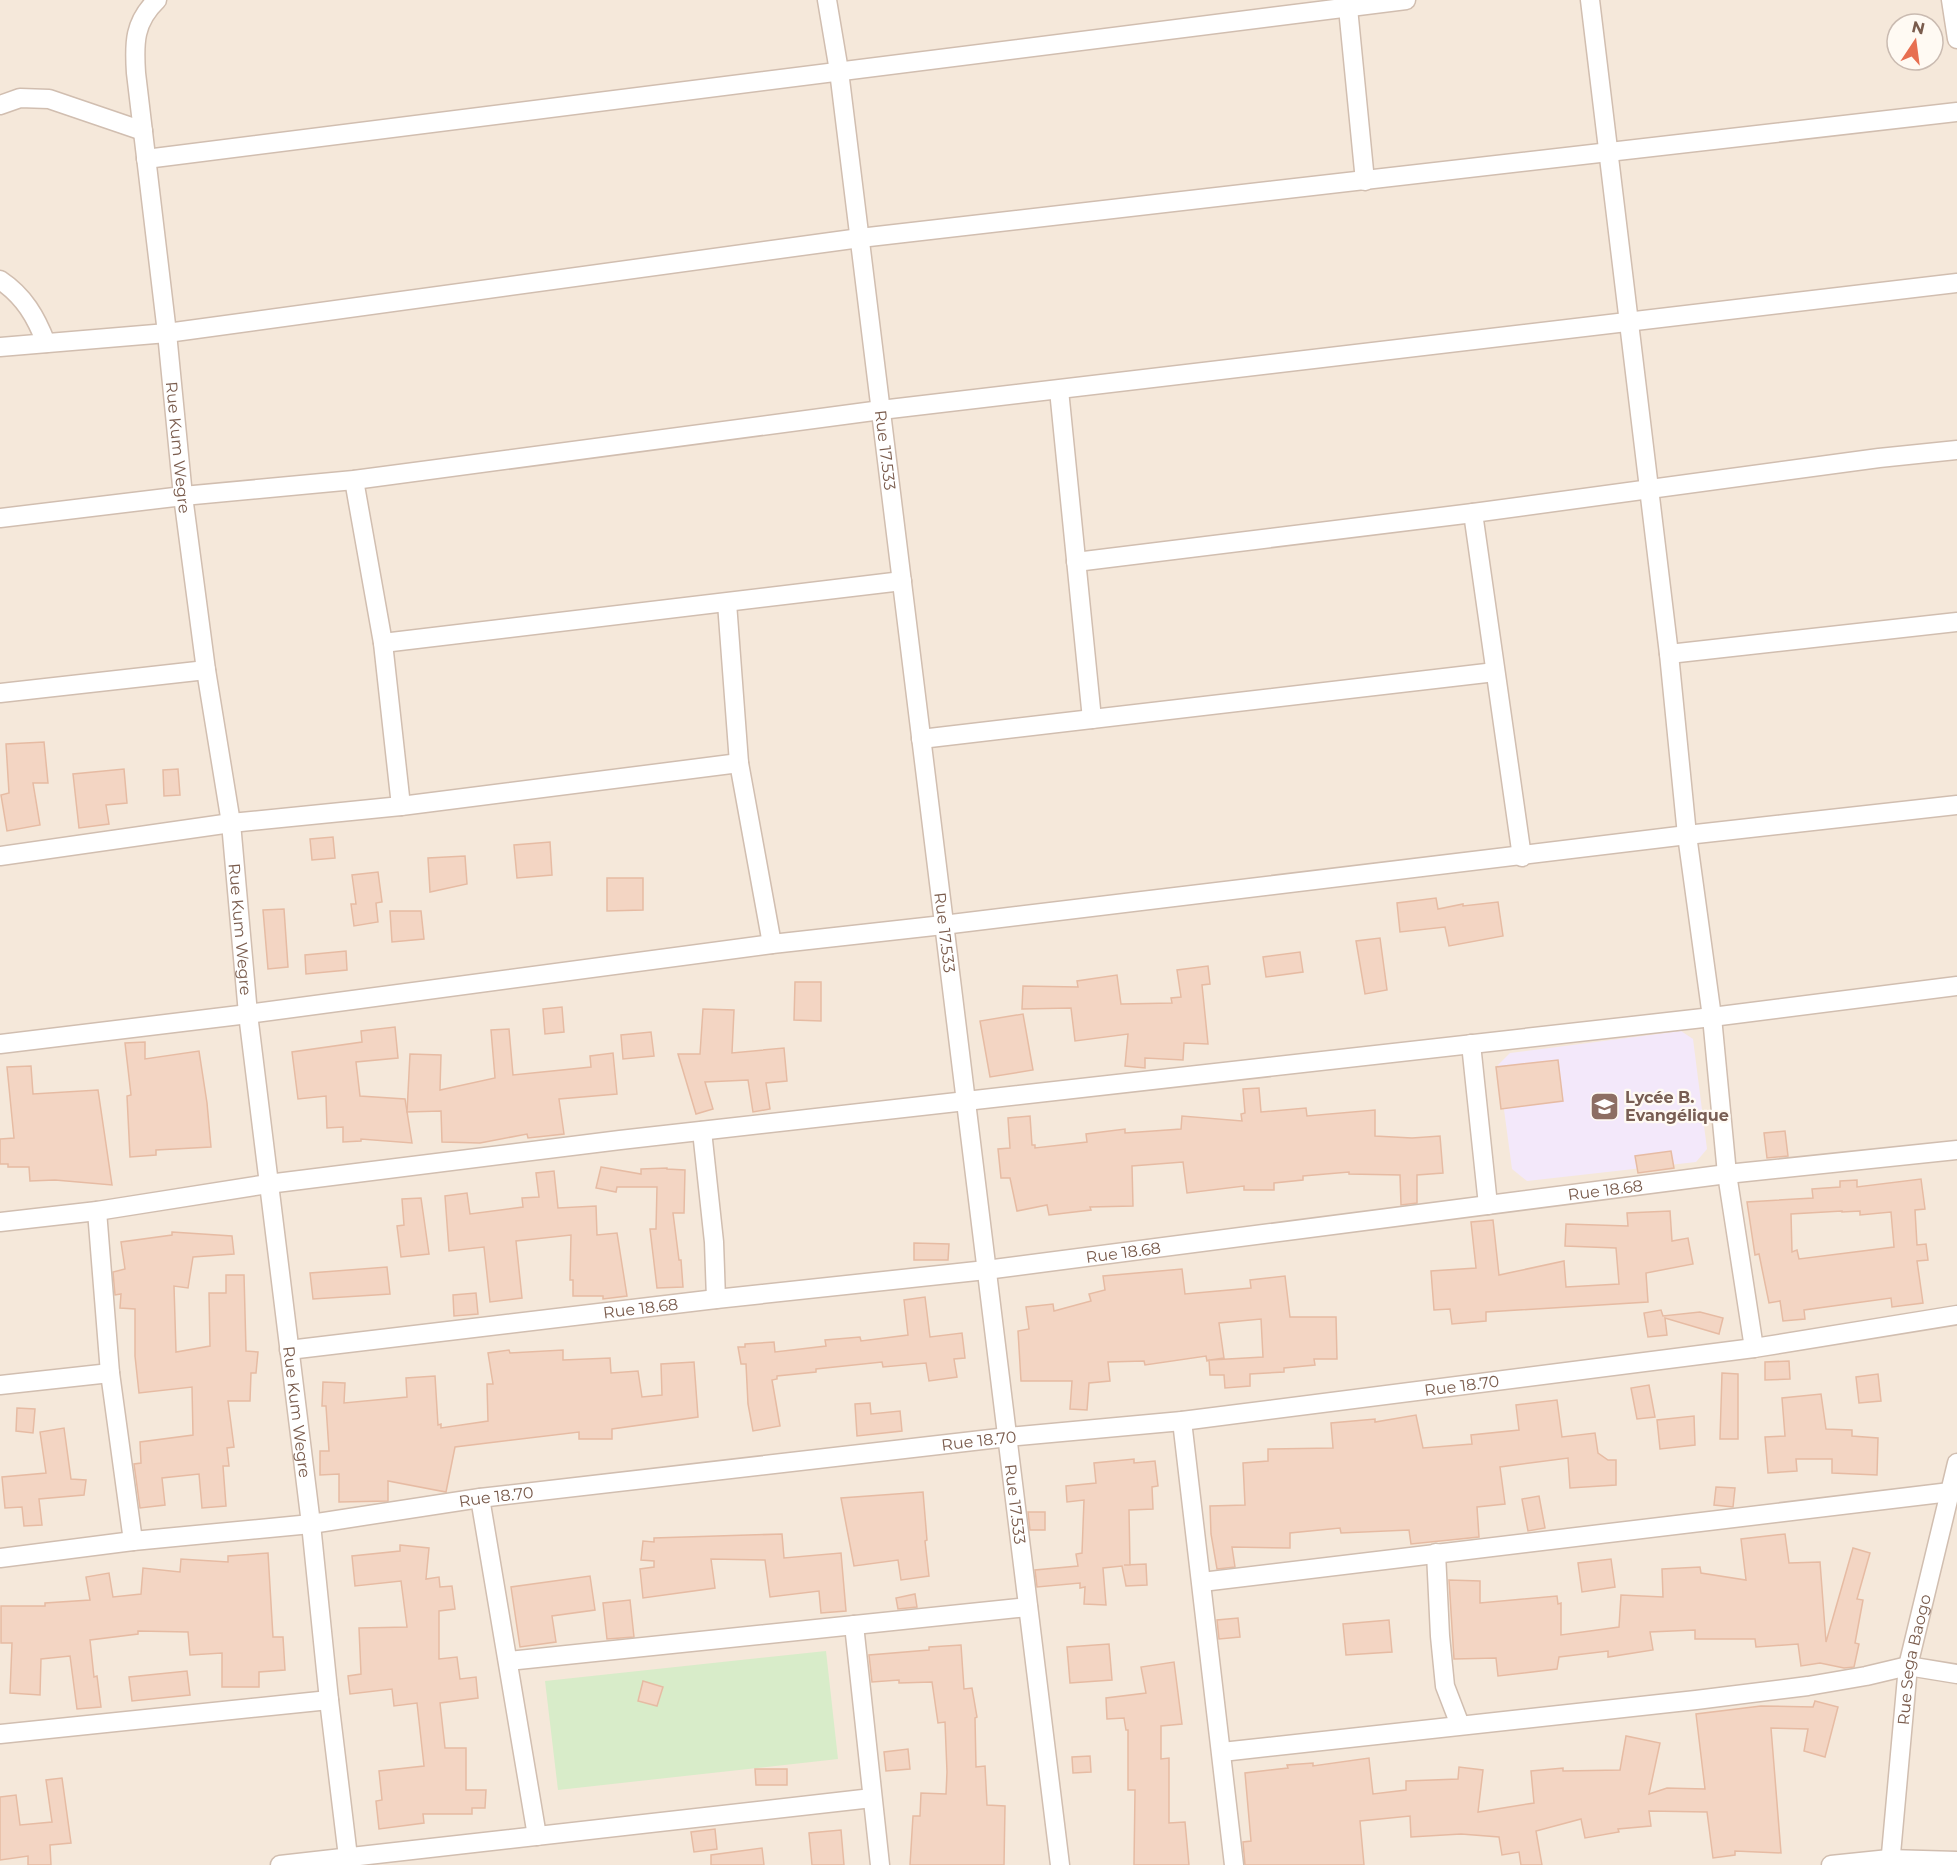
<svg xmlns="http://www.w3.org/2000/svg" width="1957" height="1865" font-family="Montserrat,sans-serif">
<rect width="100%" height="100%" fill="#fdf6ec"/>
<path fill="#f5e8da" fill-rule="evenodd" d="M0,0H1957V1865H0ZM1897,24H1933V60H1897Z"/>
<polygon fill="#f3e8fa" points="1681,1031 1693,1039 1707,1149 1696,1162 1527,1181 1512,1169 1498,1065 1510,1053"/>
<polygon fill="#d8ecc9" points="826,1651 838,1759 558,1790 545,1681"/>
<g fill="#f3d5c3" stroke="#e6bba3" stroke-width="1.5" fill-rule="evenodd">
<polygon points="44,742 48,783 33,783 40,825 7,831 1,795 9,793 6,744"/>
<polygon points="124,769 127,803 106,805 109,824 79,828 73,774"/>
<polygon points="178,769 180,795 164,796 163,770"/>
<polygon points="333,837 335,858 312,860 310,839"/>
<polygon points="550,842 552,875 517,878 514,845"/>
<polygon points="465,856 467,884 430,892 428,858"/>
<polygon points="378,872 382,902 376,903 378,922 354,926 351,904 356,904 352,875"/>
<polygon points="607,878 643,878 643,910 607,911"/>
<polygon points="1436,898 1438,909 1463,904 1463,906 1498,902 1503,936 1449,946 1445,927 1400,932 1397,903"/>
<polygon points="284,909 288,967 268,969 263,910"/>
<polygon points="390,911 421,911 424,939 392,942"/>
<polygon points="1380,938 1387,990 1365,994 1356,941"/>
<polygon points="346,951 347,970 306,974 305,955"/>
<polygon points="1300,952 1303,972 1266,977 1263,957"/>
<polygon points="1208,966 1210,984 1202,985 1208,1044 1184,1043 1183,1060 1145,1058 1145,1068 1125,1066 1128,1034 1075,1041 1071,1008 1022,1009 1023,986 1078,987 1077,981 1117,975 1121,1004 1172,1003 1171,998 1181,997 1177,970"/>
<polygon points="795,982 821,982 821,1021 794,1020"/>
<polygon points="562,1007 564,1032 545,1034 543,1009"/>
<polygon points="703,1009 734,1010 732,1053 784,1048 787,1081 766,1083 770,1109 753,1112 748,1080 705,1082 713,1109 696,1114 678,1054 700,1054"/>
<polygon points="1023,1014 1033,1070 990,1077 980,1021"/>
<polygon points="395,1027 398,1058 356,1062 360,1096 405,1099 412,1143 361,1139 361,1141 343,1142 343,1127 327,1128 326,1096 298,1099 292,1052 362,1042 361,1031"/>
<polygon points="509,1029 513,1075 591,1067 590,1056 613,1053 617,1094 559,1099 564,1134 528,1138 527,1134 480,1143 442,1142 441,1111 407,1112 410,1054 441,1055 440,1090 495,1078 491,1030"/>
<polygon points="651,1032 654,1056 623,1059 621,1035"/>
<polygon points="145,1042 145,1059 199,1051 207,1103 211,1147 156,1150 156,1155 130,1157 127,1096 131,1095 125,1043"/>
<polygon points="1558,1060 1563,1101 1501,1109 1496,1067"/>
<polygon points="31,1066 33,1094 98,1090 112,1185 55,1180 30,1181 29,1167 8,1167 8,1164 0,1164 0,1139 14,1138 7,1067"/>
<polygon points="1259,1088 1261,1112 1306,1108 1307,1116 1375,1110 1375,1136 1412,1138 1440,1136 1443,1173 1417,1175 1417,1203 1401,1205 1400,1175 1349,1174 1349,1172 1303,1176 1303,1180 1274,1183 1274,1190 1244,1190 1244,1186 1187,1193 1183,1162 1132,1166 1133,1206 1090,1207 1091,1210 1049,1215 1047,1205 1017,1211 1010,1178 1001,1178 998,1149 1010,1148 1008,1118 1030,1116 1032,1145 1035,1145 1035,1148 1087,1142 1086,1134 1125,1129 1125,1133 1181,1129 1182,1116 1242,1121 1241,1114 1245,1113 1243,1089"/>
<polygon points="1785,1131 1788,1156 1767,1158 1764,1133"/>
<polygon points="1671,1151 1674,1168 1638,1173 1635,1156"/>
<polygon points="601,1167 641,1174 641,1169 667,1168 667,1169 685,1170 684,1213 673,1213 679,1260 681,1260 683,1287 657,1288 650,1229 656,1229 657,1187 617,1187 616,1192 596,1188"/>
<polygon points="554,1171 558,1208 596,1206 597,1235 617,1233 627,1296 603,1299 603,1296 573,1296 573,1280 570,1280 571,1235 516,1241 522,1298 490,1302 484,1247 449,1251 445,1196 467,1193 470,1214 523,1207 522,1198 539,1197 536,1173"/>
<path d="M1921,1179L1925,1209L1915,1210L1917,1245L1926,1244L1928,1260L1917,1261L1923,1303L1892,1307L1891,1298L1804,1310L1805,1319L1783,1321L1780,1301L1769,1303L1759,1254L1755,1255L1747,1202L1813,1198L1812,1189L1840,1187V1181L1857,1180V1187ZM1842,1211V1212L1860,1211V1215L1891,1212L1894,1247L1799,1259L1797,1250L1792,1252L1791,1214Z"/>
<polygon points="421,1198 429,1254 401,1257 397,1226 404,1225 402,1199"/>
<polygon points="1670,1211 1672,1241 1688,1238 1693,1264 1646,1273 1648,1302 1486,1312 1486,1321 1452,1324 1450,1309 1434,1310 1431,1271 1476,1268 1471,1222 1493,1220 1499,1275 1564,1261 1566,1287 1619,1284 1616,1248 1565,1246 1566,1224 1628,1226 1627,1213"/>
<polygon points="172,1232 232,1236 234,1254 193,1257 188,1288 174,1286 176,1352 210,1346 209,1293 226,1293 226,1275 244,1275 246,1351 258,1352 256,1373 251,1373 250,1401 228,1401 234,1447 227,1448 229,1466 223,1466 226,1506 202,1508 199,1474 162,1478 165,1505 140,1508 134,1464 141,1463 140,1442 193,1435 192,1387 139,1393 135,1356 135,1309 120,1308 121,1294 115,1295 113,1272 125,1269 121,1242 172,1235"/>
<polygon points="914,1243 949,1244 948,1260 914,1260"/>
<polygon points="387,1267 390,1294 313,1299 310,1273"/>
<path d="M1182,1269L1185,1294L1251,1288L1250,1280L1285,1276L1290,1317H1336L1337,1359H1314L1315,1365L1284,1368V1372L1250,1374V1386L1225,1388L1224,1375H1210L1209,1360L1207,1361L1206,1356L1145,1365L1144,1361L1108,1362L1110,1381L1089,1383L1087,1410L1070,1409L1072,1381H1021L1018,1331L1029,1329L1026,1307L1053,1304L1054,1311L1091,1301L1089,1294L1105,1290L1103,1276ZM1261,1319L1263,1357L1210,1360L1224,1358L1219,1323Z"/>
<polygon points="476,1293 478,1314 454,1316 453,1295"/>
<polygon points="925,1297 930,1337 962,1333 965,1358 954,1359 957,1377 929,1381 926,1363 883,1367 882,1362 816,1369 816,1372 777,1376 777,1379 772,1380 780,1426 753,1431 748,1404 746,1364 741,1364 738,1347 745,1347 745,1344 774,1342 775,1352 826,1346 825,1340 860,1337 861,1341 908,1335 904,1300"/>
<polygon points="1661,1310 1663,1316 1700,1312 1723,1318 1719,1334 1665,1318 1667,1335 1648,1337 1644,1313"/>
<polygon points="509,1350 510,1353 563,1350 563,1360 610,1358 611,1373 638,1371 642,1397 662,1395 661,1364 694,1362 698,1417 612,1429 612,1439 579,1439 579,1432 455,1447 446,1492 388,1481 388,1501 339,1502 339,1474 320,1475 320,1451 329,1451 326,1406 322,1406 323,1382 345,1383 344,1403 407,1397 406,1378 435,1376 438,1425 441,1424 441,1428 488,1421 487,1384 493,1384 488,1353"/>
<polygon points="1789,1361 1790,1379 1765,1380 1765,1362"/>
<polygon points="1722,1373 1738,1374 1738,1439 1720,1439"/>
<polygon points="1878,1374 1881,1401 1859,1403 1856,1377"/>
<polygon points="1649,1385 1655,1417 1637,1419 1631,1388"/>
<polygon points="1821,1394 1826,1429 1852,1430 1852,1436 1878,1438 1877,1475 1832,1473 1832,1459 1796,1459 1797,1471 1768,1473 1765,1437 1785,1436 1782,1398"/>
<polygon points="1557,1400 1562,1437 1595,1433 1598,1453 1608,1460 1616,1460 1616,1485 1570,1488 1568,1458 1500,1467 1505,1504 1477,1507 1479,1537 1411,1544 1409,1530 1341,1533 1340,1528 1290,1533 1290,1548 1232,1547 1235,1567 1217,1569 1211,1534 1210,1506 1245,1505 1243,1463 1268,1461 1268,1449 1333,1448 1331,1423 1375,1419 1375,1422 1416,1415 1423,1448 1472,1444 1471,1435 1519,1430 1516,1405"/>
<polygon points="870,1403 871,1414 900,1411 902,1431 857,1436 855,1404"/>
<polygon points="17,1408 35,1409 33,1433 16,1431"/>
<polygon points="1694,1416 1695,1445 1660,1449 1657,1420"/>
<polygon points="64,1428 71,1479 86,1480 84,1495 39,1499 42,1525 24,1526 22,1507 5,1508 2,1477 46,1473 40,1432"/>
<polygon points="1134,1459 1134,1463 1155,1461 1158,1486 1152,1487 1153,1509 1129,1510 1130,1565 1124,1565 1146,1564 1147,1585 1126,1586 1122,1566 1103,1568 1106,1605 1084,1604 1085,1587 1080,1588 1080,1583 1037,1587 1035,1570 1078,1566 1076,1554 1082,1553 1084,1500 1067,1502 1066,1486 1096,1483 1094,1463"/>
<polygon points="1716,1487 1735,1488 1733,1507 1714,1505"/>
<polygon points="923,1492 927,1540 925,1541 929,1576 901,1580 898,1560 854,1566 841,1498"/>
<polygon points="1539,1496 1545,1528 1528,1531 1522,1499"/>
<polygon points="1028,1512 1045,1512 1045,1530 1030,1530"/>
<polygon points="782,1534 784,1558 841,1553 846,1611 821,1613 819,1591 770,1597 765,1560 711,1559 715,1588 643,1598 640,1569 654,1567 654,1561 641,1560 643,1541 654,1542 654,1538"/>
<polygon points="1785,1534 1789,1563 1820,1562 1826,1642 1853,1548 1870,1553 1857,1599 1863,1600 1855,1643 1859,1644 1854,1667 1844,1668 1820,1663 1801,1666 1798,1644 1756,1647 1755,1639 1695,1639 1695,1630 1650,1632 1653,1650 1608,1657 1608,1651 1559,1657 1557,1669 1498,1676 1496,1658 1454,1659 1449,1580 1480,1581 1480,1603 1557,1596 1558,1604 1561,1603 1561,1635 1619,1627 1621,1595 1663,1597 1662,1569 1700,1567 1701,1573 1746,1580 1741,1539"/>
<polygon points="400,1545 429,1548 426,1579 439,1577 440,1587 452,1586 455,1609 439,1611 439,1659 457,1657 460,1679 476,1677 478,1698 440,1703 445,1748 466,1748 466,1790 486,1790 485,1808 472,1808 472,1814 423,1814 424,1823 379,1829 376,1801 382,1800 379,1771 424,1766 417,1703 394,1706 392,1689 350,1694 348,1676 361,1674 359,1628 407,1627 401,1581 355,1586 352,1556 400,1551"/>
<polygon points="268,1553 273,1637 283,1637 285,1670 259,1672 259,1687 222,1687 222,1653 190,1655 188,1632 138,1631 138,1634 90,1640 94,1677 97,1676 101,1707 77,1709 70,1656 41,1659 40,1695 10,1693 12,1643 1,1643 1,1606 45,1606 45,1603 90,1600 86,1577 109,1573 113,1597 141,1594 143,1568 180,1572 181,1559 228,1562 228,1556"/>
<polygon points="1611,1559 1615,1587 1582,1592 1578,1563"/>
<polygon points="590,1576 595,1610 552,1616 556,1642 520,1647 511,1587"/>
<polygon points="915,1594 917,1607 898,1609 896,1598"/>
<polygon points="630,1600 634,1637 607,1639 603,1603"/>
<polygon points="1238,1618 1240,1637 1219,1639 1217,1620"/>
<polygon points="1389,1620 1392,1652 1346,1655 1343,1624"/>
<polygon points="1109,1644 1112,1680 1070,1683 1067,1647"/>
<polygon points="961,1645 964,1689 972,1688 977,1717 975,1718 976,1767 985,1766 987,1805 1005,1806 1004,1865 910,1865 913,1816 920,1816 921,1793 946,1794 947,1772 945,1722 938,1723 932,1682 899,1683 899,1680 872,1682 869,1655 929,1650 929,1647"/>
<polygon points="1174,1662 1182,1724 1161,1726 1161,1759 1169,1758 1169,1823 1185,1822 1189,1865 1134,1865 1135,1790 1128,1790 1128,1730 1126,1730 1124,1718 1107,1719 1106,1698 1146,1693 1141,1667"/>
<polygon points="187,1671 190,1695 132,1701 129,1677"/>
<polygon points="643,1681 663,1687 657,1706 638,1701"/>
<polygon points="1815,1701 1838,1707 1825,1757 1804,1751 1808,1729 1771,1728 1781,1853 1735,1851 1735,1855 1713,1858 1707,1812 1649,1811 1651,1826 1618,1829 1619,1832 1585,1838 1581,1819 1536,1831 1542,1865 1521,1865 1519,1852 1502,1855 1499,1837 1461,1834 1411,1837 1410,1816 1360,1821 1364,1865 1245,1865 1243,1842 1251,1841 1245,1773 1288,1768 1287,1765 1313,1763 1313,1766 1369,1758 1373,1794 1406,1790 1406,1781 1458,1779 1459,1767 1483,1770 1478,1812 1534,1803 1531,1771 1563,1768 1563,1771 1620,1770 1626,1736 1660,1743 1649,1794 1667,1788 1705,1789 1696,1714 1761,1706 1813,1707"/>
<polygon points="908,1749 910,1769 886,1771 884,1752"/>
<polygon points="1090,1756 1091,1772 1073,1773 1072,1757"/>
<polygon points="755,1769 787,1769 787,1785 756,1785"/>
<polygon points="62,1778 71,1843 50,1845 51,1865 28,1865 28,1856 0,1860 0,1797 16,1795 20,1825 52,1822 46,1780"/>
<polygon points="715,1829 717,1849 694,1852 691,1832"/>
<polygon points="841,1830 844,1865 812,1865 809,1833"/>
<polygon points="762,1848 764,1865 711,1865 711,1855"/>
</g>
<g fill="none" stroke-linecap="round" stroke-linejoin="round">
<defs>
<g id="street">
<path id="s1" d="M157,0C134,22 134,43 136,73L167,333L183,496L206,670L231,823L248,1014L311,1524L329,1700L349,1865"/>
<path id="s2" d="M827,0L839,71L1060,1865"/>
<polyline points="1590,0 1669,654 1687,835 1712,1017 1727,1174 1754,1348"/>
<polyline points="1951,0 1957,39"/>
<polyline points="1348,8 1365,181"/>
<polyline points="0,105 20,98 49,99 143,131"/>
<polyline points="146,159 1406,0"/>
<path d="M0,280C24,296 36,317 46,343"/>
<polyline points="0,347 167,333 860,238 1957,112"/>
<polyline points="1059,390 1092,719"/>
<polyline points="354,480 383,643 401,806"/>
<polyline points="1473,513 1522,857"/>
<polyline points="0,518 183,496 354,480 881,410 1957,283"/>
<polyline points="1076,562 1473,513 1879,458 1957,450"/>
<polyline points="727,603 739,763 772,944"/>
<polyline points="383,643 902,581"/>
<polyline points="1669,654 1957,622"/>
<polyline points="0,693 206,670"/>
<polyline points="921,739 1495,672"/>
<polyline points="0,856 231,823 401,806 739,763"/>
<polyline points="0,1044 248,1014 772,944 943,925 1687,835 1957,805"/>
<polyline points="1471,1044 1488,1205"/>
<polyline points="702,1131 714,1242 716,1299"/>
<polyline points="97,1211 110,1373 133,1541"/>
<polyline points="0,1222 97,1211 268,1184 620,1140 1712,1017 1957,986"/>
<path id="s3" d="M289,1350L716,1299L986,1270L1727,1174L1957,1150"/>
<polyline points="0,1385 110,1373"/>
<polyline points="1182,1421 1234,1865"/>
<polyline points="480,1498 537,1836"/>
<polyline points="1436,1553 1440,1636 1445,1686 1460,1725"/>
<path id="s4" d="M0,1558L133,1541L311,1524L480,1498L1008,1437L1182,1421L1754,1348L1957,1315"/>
<polyline points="1202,1582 1950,1492"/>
<polyline points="854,1625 880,1865"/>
<polyline points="508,1661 1028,1607"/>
<polyline points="0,1734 329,1700"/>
<polyline points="1222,1752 1696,1700 1808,1686 1866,1676 1908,1666 1957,1674"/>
<polyline points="280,1865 872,1798"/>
<polyline points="1831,1865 1889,1859 1957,1861"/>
<path id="s5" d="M1890,1865L1908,1666L1957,1463"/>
</g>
</defs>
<use href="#street" stroke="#d1beb0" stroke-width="21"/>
<use href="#street" stroke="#fff" stroke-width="18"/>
</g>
<defs>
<symbol id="school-square" viewBox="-11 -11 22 22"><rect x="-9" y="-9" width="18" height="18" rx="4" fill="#8d6e63" stroke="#fffaf3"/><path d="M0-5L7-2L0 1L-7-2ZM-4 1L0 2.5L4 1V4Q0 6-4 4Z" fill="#fff"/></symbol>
</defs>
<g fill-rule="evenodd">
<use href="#school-square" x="1588" y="1090" width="33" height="33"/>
</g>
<g text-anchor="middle" stroke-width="4.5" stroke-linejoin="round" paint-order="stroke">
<g font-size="16" fill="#7a5c4d" stroke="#fffaf3">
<text dy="6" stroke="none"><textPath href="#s1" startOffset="456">Rue Kum Wegre</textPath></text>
<text dy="6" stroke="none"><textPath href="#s2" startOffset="454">Rue 17.533</textPath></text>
<text dy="6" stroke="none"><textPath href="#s1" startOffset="942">Rue Kum Wegre</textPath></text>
<text dy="6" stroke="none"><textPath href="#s2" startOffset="940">Rue 17.533</textPath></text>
<text dy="6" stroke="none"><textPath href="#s3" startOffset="1326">Rue 18.68</textPath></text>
<text dy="6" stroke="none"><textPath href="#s3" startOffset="840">Rue 18.68</textPath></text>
<text dy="6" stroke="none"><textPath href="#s3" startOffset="354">Rue 18.68</textPath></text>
<text dy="6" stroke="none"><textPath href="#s4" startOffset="1472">Rue 18.70</textPath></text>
<text dy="6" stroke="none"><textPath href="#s1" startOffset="1428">Rue Kum Wegre</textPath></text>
<text dy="6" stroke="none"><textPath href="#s4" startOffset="986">Rue 18.70</textPath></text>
<text dy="6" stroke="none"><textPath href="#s4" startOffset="500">Rue 18.70</textPath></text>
<text dy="6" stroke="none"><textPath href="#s2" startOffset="1516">Rue 17.533</textPath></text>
<text dy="6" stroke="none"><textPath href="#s5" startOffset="207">Rue Sega Baogo</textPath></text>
</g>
<g font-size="16" font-weight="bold" fill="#785e54" stroke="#fffaf3" text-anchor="start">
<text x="1625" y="1103">Lycée B.<tspan x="1625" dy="18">Evangélique</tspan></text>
</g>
</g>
<g transform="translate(1915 42) rotate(13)"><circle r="28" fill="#fffaf3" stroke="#cabbb1" stroke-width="1.5"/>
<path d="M0-4.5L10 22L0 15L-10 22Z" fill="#e76f51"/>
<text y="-9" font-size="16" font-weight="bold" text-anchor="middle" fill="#7a5c4d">N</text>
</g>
</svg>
